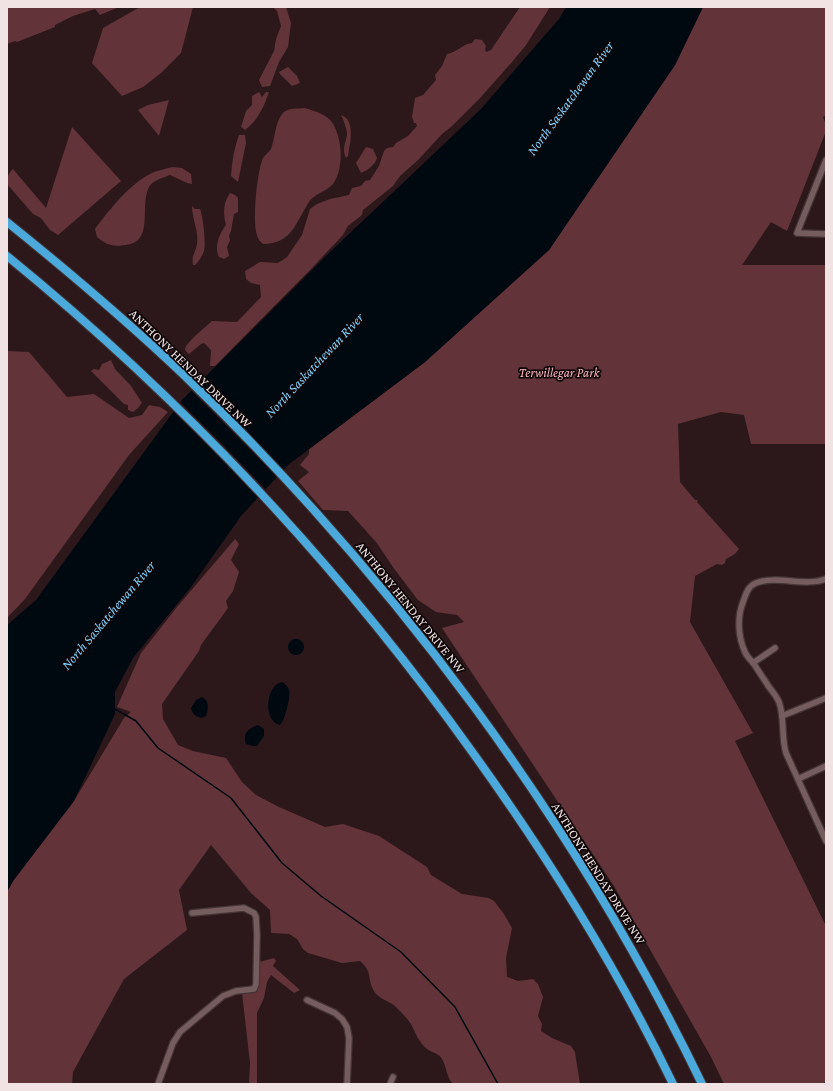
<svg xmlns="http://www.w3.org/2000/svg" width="833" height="1091" font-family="'Crimson Pro',serif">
<rect width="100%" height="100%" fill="#2c181a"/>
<g fill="#623339">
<polygon points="7,7 119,7 100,15 95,9 73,16 55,25 55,27 17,42 15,41 7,44"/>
<polygon points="140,7 193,7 181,53 161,73 143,87 122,96 92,63 103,28"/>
<polygon points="273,7 286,7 291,23 288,47 279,62 270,86 262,87 259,80 274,51 276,39 281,26 277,11"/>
<path d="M520,7H550L526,45L512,62L480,98L451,127L443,133L418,160L400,176L393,186L363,210L362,215L348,226L343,235L311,269L215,366H210L211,350L204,343L201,344L189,354C187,352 185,351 185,349C186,342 207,326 212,321L237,322L261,297L260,285L251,283L246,279L245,271L260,262L278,263L287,257L302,235L310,209L317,204L330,199L349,195L352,188L361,186L365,181L370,180L379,166L384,151L387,148L393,147L396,143L408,136L417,126L416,123H414L412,117L415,98L423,95L436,80L435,75L442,66L447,54C458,52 462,44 472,43L475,39L482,40L486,46L485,49L486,52L491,50Z"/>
<polygon points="703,7 826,7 826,115 823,117 826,125 826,131 787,231 771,222 742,265 826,265 826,444 751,444 744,415 721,412 678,424 680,482 695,500 698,500 697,502 739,549 735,554 726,559 725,563 722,565 717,564 695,576 690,622 753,733 735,741 826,926 826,1084 724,1084 711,1057 614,886 442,628 464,622 457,615 436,612 418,600 395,570 376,542 348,511 323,510 298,481 309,472 300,465 309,454 309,449 425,362 549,250 675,65"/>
<polygon points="288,67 297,76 300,83 292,86 280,74 279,72"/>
<path d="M259,92L262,97L266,92H269C264,107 258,120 245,130L241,127L246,111L252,105V96Z"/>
<polygon points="169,100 159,136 138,110 148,105"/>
<path d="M305,108C314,111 323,113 330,120C343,134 345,172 331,186C325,192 314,194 309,202C296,222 292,244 263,244C259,241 257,237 256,231C253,218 257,171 263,158C265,155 269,152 271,149C275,138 275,123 282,114C288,107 297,109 305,108Z"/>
<path d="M341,115C356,120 350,144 348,156L346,158C341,147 347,142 347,133C346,127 344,121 341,115Z"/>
<path d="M72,127L121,181L58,235L50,230L41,218L33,214L7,184C7,177 8,174 13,169L46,208Z"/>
<path d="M239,135H245L246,143L238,182L231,176C232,162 234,149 239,135Z"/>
<path d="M366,147L373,149L377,158C375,165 368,170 361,173L356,163Z"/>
<path d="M172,167L182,168L191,174L192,184L187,183L170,175C163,178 153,180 149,187C139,207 155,241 126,245C112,247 107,245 97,237L95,229C109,210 132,181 154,172C160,170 166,169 172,167Z"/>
<path d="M230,193L235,195L238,198V212L234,214L231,231L229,236L230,240L227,247L229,256L224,259L219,257C214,247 219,234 226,225C223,214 223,203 230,193Z"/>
<path d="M192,206L195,209H200C203,216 206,243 204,251C202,257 199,261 195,265H193C191,255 196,252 197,244C199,231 192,219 192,206Z"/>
<polygon points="7,351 29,352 67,397 94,394 129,418 142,415 149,405 160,407 168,412 129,455 25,599 7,618"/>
<polygon points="111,360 115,369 131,386 142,403 138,408 133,412 128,410 128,405 124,404 91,371 94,369 99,370 102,364"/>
<path d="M235,539L239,544L231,560L239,572L233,591L226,601L228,608L201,645L199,651L162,704L163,719L178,745L193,751L226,758L242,782L256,795L279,807L325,827L343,824L379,836L427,867L431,875L462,894L489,898L494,901L504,914L512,928L506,958L507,977L518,981L533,979L538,984L543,997L538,1016L542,1024L541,1031L552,1038L571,1046L575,1052L580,1084H453C446,1077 447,1067 442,1059C439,1053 432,1053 427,1049C418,1041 417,1036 412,1026C409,1020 401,1012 396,1007C390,1001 378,999 374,991C367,979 373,972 360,961L342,963L308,953L303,949L297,939L289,934L271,933L270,910L251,893L211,845L179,890L187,930L124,979L73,1072L72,1084H7V892L13,881L74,801L124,718L131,712L117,707L141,653L177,607Z"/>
<polygon points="274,958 276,961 273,966 300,990 294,993 271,975 267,982 264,998 257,1013 257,1084 249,1084 250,1063 242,993 254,991 259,962"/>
</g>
<g fill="#000810">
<polygon points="566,7 703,7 675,65 549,250 425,362 288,465 241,516 191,587 133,658 115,692 115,714 74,801 13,881 7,892 7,625 36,600 182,400 331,251 481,109 559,19"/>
<circle cx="296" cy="647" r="8"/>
<path d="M282,682C285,684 288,686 289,690C291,696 285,720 280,725C265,721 266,697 274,687C276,684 279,683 282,682Z"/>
<path d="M202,697C210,701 208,709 206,716L202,718C196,717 193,715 191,708L196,700Z"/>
<path d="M258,725L264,729V736L257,746H252L246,744C242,734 248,728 258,725Z"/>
</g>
<g fill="#2c181a">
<polygon points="197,382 238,422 285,471 279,478 190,389"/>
<polygon points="179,401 221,443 267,491 260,499 214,451 172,410"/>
</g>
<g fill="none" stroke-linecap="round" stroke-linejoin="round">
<polyline stroke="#000810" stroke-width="1.5" points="115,709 136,721 158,748 231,798 282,863 321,896 401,952 455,1007 498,1084"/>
<defs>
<g id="minor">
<polyline points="826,160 797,233 826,234"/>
<path d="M826,579C805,587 777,575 756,583C748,586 746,594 743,602C737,617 738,637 745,652C747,657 751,660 754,664C759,672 764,679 769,687C773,692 777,697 779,702C785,718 781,737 786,753L826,841"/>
<polyline points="753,663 775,648"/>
<polyline points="782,716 826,698"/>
<polyline points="798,779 826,766"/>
<polyline points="307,1000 335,1013 342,1019 347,1027 349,1038 347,1084"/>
<polyline points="158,1084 173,1043 180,1032 223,996 236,991 254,989 256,984 257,935 256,917 254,913 244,908 192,913"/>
<polyline points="390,1084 393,1077"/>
</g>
<g id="highway">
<path d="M7,222C68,271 128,322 185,376C396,581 574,819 702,1084"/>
<path d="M7,256C184,400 340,567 473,753C548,857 617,968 673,1084"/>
</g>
</defs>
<use href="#minor" stroke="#443536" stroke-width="8"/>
<use href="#highway" stroke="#443536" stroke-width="10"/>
<use href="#minor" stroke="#755d5f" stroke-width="5.5"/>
<use href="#highway" stroke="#4baadb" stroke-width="8"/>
</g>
<g text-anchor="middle" stroke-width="3.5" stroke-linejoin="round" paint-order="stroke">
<g font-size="13" fill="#f1e3e4" stroke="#0e0607">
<text transform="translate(191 368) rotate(44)" y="5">ANTHONY HENDAY DRIVE NW</text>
<text transform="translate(411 607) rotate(51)" y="5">ANTHONY HENDAY DRIVE NW</text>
<text transform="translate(599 873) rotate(58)" y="5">ANTHONY HENDAY DRIVE NW</text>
</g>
<g font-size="13" font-style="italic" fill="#fcb6bc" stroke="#0e0607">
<text x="559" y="377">Terwillegar Park</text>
</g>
<g font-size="14" font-style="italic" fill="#7ecffc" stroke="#0e0607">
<text transform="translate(570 98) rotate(-54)" y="5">North Saskatchewan River</text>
<text transform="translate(314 365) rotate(-47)" y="5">North Saskatchewan River</text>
<text transform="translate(108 615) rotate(-50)" y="5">North Saskatchewan River</text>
</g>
</g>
<rect width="833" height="1091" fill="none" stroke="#f1e3e4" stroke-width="16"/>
</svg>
